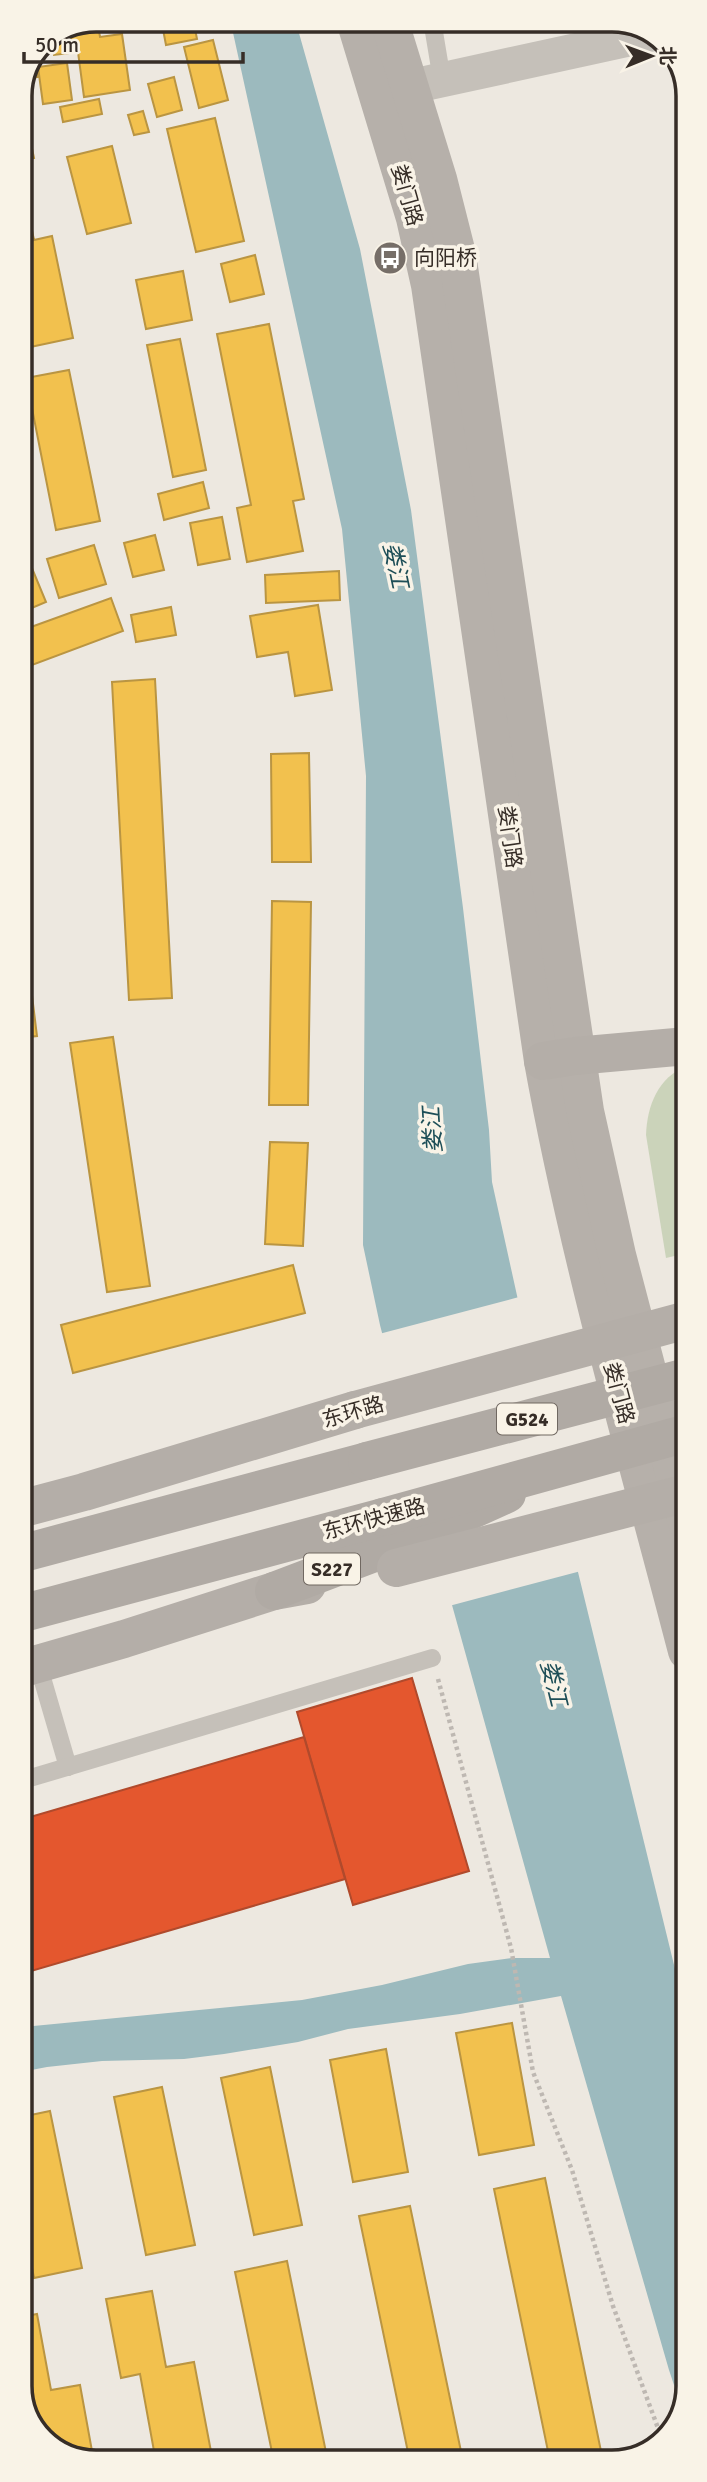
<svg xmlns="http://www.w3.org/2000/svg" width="707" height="2482" font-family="Signika,'Noto Sans SC',sans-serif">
<rect width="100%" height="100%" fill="#ede8e0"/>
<path fill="#cbd3ba" d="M687,1066V1253L666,1258L646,1135C647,1106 658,1077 687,1066Z"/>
<polygon fill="#9cbabe" points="230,19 295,19 360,249 411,510 463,908 489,1130 492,1182 577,1568 687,2018 688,2386 681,2406 669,2370 561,1996 460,2014 348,2029 298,2042 224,2054 184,2059 102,2061 47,2067 21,2072 21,2028 23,2027 302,2000 382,1985 468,1964 512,1958 550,1958 452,1605 380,1325 363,1245 366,776 342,529"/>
<polygon fill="#ede8e0" points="519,1297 581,1571 449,1606 379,1334"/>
<g fill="#f2c14e" stroke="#ba9542" stroke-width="2">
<polygon points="97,19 100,37 122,34 130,90 84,97 78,52 54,55 52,37"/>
<polygon points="161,19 193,19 197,39 166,45"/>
<polygon points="213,40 228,100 199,108 184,47"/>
<polygon points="35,58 38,77 26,79"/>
<polygon points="67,63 72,100 43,104 38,67"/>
<polygon points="174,77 182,110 157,117 148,84"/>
<polygon points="99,99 102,114 63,122 60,107"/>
<polygon points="143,111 149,132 134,135 128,115"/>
<polygon points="215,118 244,241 196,252 167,129"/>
<polygon points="26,120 34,158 19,162 19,121"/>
<polygon points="112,146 131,223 87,234 67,157"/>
<polygon points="19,169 34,240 52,236 73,338 21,349"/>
<polygon points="255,255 264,294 230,302 221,264"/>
<polygon points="183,271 192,320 146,329 136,280"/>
<polygon points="269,324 304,499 293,501 303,551 247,562 237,508 251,505 217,334"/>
<polygon points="180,339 206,470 173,477 147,345"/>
<polygon points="69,370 100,521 56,530 26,378"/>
<polygon points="203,482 209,508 164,520 158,494"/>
<polygon points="222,517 230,559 198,565 190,523"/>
<polygon points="155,535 164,570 133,577 124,543"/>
<polygon points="20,538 27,554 20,557"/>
<polygon points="94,545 106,584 59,598 47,559"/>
<polygon points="29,561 46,602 20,613 20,564"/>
<polygon points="339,571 340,600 266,603 265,575"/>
<polygon points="111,598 123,631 24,668 20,656 20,631"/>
<polygon points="318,605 332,690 295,696 288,652 257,657 250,616"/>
<polygon points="171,607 176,635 136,642 131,615"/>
<polygon points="155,679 172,998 129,1000 112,682"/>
<polygon points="309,753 311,862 272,862 271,754"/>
<polygon points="20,899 37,1036 20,1038"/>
<polygon points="272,901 311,902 308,1105 269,1105"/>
<polygon points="113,1037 150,1286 107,1292 70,1043"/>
<polygon points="270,1142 308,1143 303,1246 265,1244"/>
<polygon points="293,1265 305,1313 73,1373 61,1325"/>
<polygon points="512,2023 534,2145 479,2155 456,2033"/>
<polygon points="386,2049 408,2172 353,2182 330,2060"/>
<polygon points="270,2067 302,2225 254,2235 221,2078"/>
<polygon points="162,2087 195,2245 146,2255 114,2097"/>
<polygon points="50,2111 82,2268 34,2278 21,2212 21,2117"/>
<polygon points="545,2178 603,2461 550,2461 494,2189"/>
<polygon points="410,2206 463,2461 410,2462 359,2216"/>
<polygon points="287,2261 328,2462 274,2462 235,2272"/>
<polygon points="152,2291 166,2367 194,2362 213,2462 156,2462 140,2374 121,2378 106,2299"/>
<polygon points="37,2314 51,2390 80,2385 94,2462 86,2462 45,2443 28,2413 25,2398 21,2398 21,2317"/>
</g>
<g fill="#e4572e" stroke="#b04a2c" stroke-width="2">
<polygon points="412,1678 469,1871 353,1905 297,1712"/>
<polygon points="304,1737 345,1879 21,1974 20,1820"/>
</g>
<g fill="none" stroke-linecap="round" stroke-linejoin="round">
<polyline stroke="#beb8b2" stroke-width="4.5" stroke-dasharray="3.5 3.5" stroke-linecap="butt" points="438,1679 511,1948 533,2072 572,2170 613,2306 662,2439"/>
<g stroke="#c5c0b9" stroke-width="18">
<polyline points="432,20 442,80"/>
<polyline points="38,1664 68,1767"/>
<polyline points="20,1781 432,1658"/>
</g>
<polyline stroke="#c5c0b9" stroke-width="35" points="385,94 409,87 652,34"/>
<g stroke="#b6b0aa" stroke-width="38">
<path d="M355,20L415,218L430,285L543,1061C579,1260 636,1455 687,1651"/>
<polyline points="389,20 438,179 457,254 585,1111 617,1255 687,1522"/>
</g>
<g stroke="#b4aea8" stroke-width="38">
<polyline points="543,1061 575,1056 687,1046"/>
<polyline points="20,1509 84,1492 355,1410"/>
<polyline points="20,1669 124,1639 274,1591 307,1585"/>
</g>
<g stroke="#b0aaa4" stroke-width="38">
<polyline points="20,1554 367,1461"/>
<polyline points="274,1591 390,1547 507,1494"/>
<polyline points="20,1614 383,1517"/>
</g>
<g stroke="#b4aea8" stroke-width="38">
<polyline points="355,1410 687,1320"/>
<polyline points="396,1568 687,1493"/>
</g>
<g stroke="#b0aaa4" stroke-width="38">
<polyline points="367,1461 687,1377"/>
<polyline points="383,1517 687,1433"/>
</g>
</g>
<defs>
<symbol id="bus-disc" viewBox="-11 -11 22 22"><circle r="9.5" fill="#766e68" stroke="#f9f3e7"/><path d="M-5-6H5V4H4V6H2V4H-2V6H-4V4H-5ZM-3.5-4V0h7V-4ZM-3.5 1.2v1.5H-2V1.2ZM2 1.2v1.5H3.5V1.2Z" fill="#fff"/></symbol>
</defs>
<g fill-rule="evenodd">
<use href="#bus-disc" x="371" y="239" width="38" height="38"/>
</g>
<g text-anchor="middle" stroke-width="7" stroke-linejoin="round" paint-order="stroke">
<g fill="#f9f3e7" stroke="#706861" stroke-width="2">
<rect x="497" y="1403.5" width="60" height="31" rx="5"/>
<rect x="304" y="1553.5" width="56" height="31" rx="5"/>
</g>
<g font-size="19" font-weight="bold" fill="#362d27">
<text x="527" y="1426">G524</text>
<text x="332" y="1576">S227</text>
</g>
<g font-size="21" fill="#362d27" stroke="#f9f3e7">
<text transform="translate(407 195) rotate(74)" y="7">娄门路</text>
<text transform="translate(510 837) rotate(82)" y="7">娄门路</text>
<text transform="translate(619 1393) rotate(75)" y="7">娄门路</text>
<text transform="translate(353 1412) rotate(-16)" y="7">东环路</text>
<text transform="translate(374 1519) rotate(-15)" y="7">东环快速路</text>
</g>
<g font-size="21" fill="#362d27" stroke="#f9f3e7" text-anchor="start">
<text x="414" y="265">向阳桥</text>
</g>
<g font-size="23" font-style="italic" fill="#1d4e57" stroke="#f9f3e7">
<text transform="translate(396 565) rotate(78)" y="8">娄江</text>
<text transform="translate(432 1130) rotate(-93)" y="8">娄江</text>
<text transform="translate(554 1683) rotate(76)" y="8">娄江</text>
</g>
</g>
<path d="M0 0H707V2482H0ZM96 32H612A64 64 0 0 1 676 96V2386A64 64 0 0 1 612 2450H96A64 64 0 0 1 32 2386V96A64 64 0 0 1 96 32Z" fill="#f9f3e7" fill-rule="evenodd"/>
<path fill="none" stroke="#362d27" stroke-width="3.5" d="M96 32H612A64 64 0 0 1 676 96V2386A64 64 0 0 1 612 2450H96A64 64 0 0 1 32 2386V96A64 64 0 0 1 96 32Z"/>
<g transform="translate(651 56) rotate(89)" stroke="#f9f3e7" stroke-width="5" paint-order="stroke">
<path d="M0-5L12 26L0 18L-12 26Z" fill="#362d27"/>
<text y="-10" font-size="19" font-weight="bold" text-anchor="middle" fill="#362d27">北</text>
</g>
<path d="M24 52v10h219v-10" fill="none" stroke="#362d27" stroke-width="3.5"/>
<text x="35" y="52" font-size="21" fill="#362d27" stroke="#f9f3e7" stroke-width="5" paint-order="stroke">50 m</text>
</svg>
